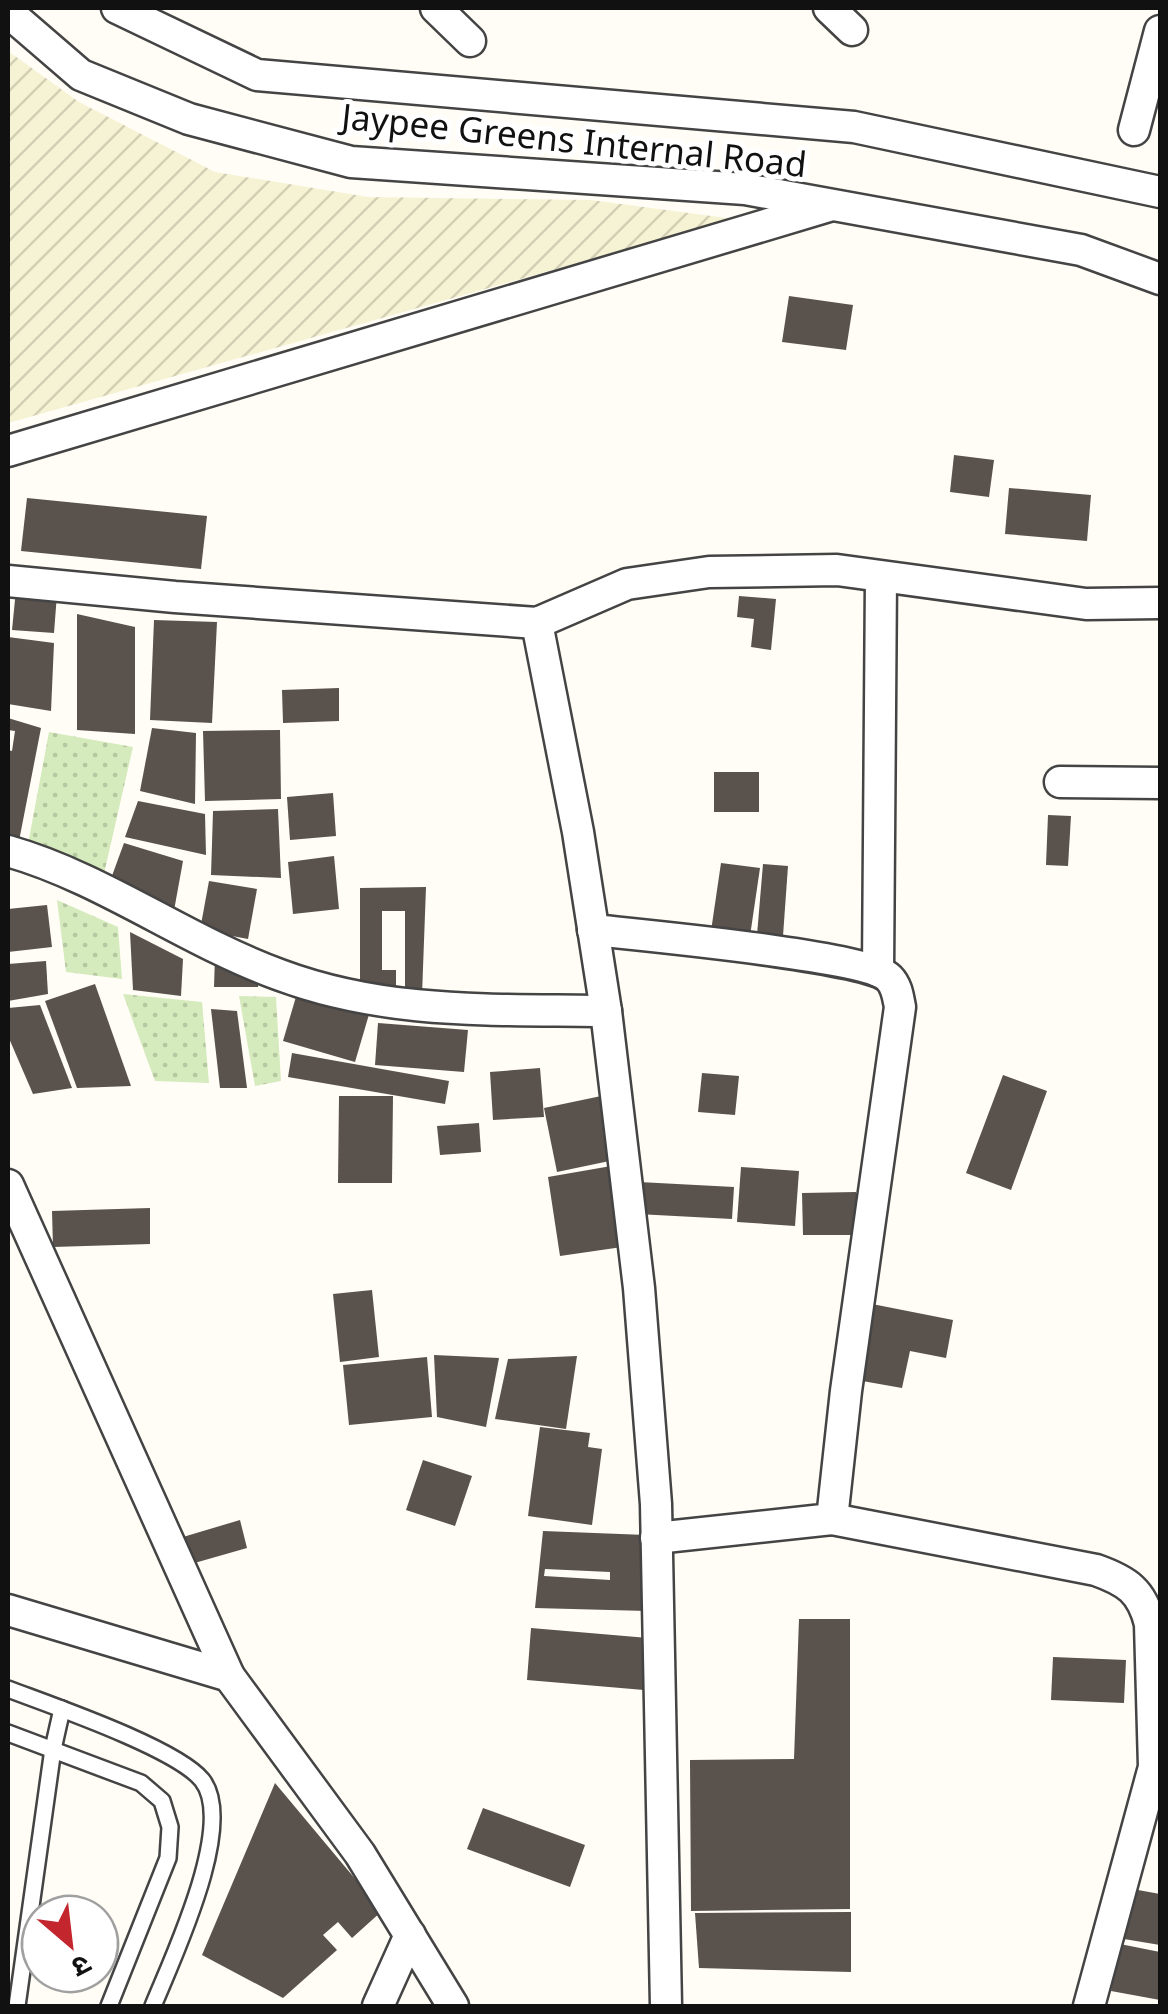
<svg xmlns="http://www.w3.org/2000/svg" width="1168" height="2014" font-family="Georgia,'Noto Sans Devanagari',serif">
<defs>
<pattern id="farmland-furrows" width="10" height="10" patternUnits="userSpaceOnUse" patternTransform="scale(2.5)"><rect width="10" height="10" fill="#f6f3d4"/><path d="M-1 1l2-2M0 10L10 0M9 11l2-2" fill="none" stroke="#d2cfb5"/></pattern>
<pattern id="grass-dots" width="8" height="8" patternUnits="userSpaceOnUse" patternTransform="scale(2.5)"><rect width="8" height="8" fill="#d5ebbd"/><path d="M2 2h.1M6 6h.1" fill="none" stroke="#b6c8a1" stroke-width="1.8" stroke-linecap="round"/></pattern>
</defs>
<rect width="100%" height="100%" fill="#fffdf5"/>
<polygon fill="url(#farmland-furrows)" points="8,51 79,102 215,172 368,197 591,200 734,219 8,423"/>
<g fill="url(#grass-dots)">
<polygon points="49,732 133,747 103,878 28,844"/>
<polygon points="57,900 118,927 122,979 66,972"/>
<polygon points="123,994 202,1002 209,1083 155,1081"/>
<polygon points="239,996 276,997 281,1081 255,1086"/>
</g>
<g fill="#5a524d" fill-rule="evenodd">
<polygon points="789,296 853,305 846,350 782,342"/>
<polygon points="954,455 994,460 989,497 950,492"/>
<polygon points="1009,488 1091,495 1087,541 1005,534"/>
<polygon points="27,498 207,516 201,569 21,551"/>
<polygon points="16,590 57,594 54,633 12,630"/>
<polygon points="739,596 776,599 771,650 751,647 754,619 737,617"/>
<polygon points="77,614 135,627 135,734 77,730"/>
<polygon points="154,620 217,622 212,723 150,720"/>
<polygon points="8,637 54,643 51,711 8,704"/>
<polygon points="339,688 339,721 283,723 282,690"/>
<polygon points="8,718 41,728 19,841 8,838 8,750 12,751 15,731 8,730"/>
<polygon points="152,728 196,733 195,804 140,791"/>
<polygon points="280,730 281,799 205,801 203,731"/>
<rect x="714" y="772" width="45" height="40"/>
<polygon points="333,793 336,836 290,840 287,797"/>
<polygon points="138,801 205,814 206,855 125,837"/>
<polygon points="278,809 281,878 211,875 213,811"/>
<polygon points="1048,815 1071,816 1068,866 1046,865"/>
<polygon points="124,843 183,861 173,916 109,884"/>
<polygon points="334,856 339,909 293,914 288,862"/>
<polygon points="721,863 760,868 750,936 711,931"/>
<polygon points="763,864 788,866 783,936 757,935"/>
<polygon points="209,881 257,889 248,939 200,930"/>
<polygon points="426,887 422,995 405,995 405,911 382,911 382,970 396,970 396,995 360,994 360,888"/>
<polygon points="47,905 52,947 8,952 8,909"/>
<polygon points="130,932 183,959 181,996 133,990"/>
<polygon points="215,955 260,974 258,987 214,987"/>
<polygon points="46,961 48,994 8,1001 8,964"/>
<polygon points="95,984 131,1086 77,1088 45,1001"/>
<polygon points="298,990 370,1011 355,1062 283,1041"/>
<polygon points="40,1005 72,1088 33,1094 8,1036 8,1008"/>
<polygon points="211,1009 237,1011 247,1088 220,1088"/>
<polygon points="378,1023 468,1030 464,1072 375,1065"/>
<polygon points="292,1053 449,1081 445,1104 288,1077"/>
<polygon points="540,1068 544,1117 493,1120 490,1072"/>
<polygon points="702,1073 739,1076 735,1115 698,1112"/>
<polygon points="1003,1075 1047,1091 1011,1190 966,1173"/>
<polygon points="606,1095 619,1159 557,1172 544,1108"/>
<polygon points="339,1096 393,1096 392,1183 338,1183"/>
<polygon points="479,1123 481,1152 440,1155 437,1126"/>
<polygon points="617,1165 629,1246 560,1256 548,1177"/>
<polygon points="741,1167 799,1171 795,1226 737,1222"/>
<polygon points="639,1182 734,1187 732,1219 637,1214"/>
<polygon points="856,1192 857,1235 803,1235 802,1193"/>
<polygon points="150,1208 150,1244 53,1247 52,1211"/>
<polygon points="372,1290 379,1357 340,1362 333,1294"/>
<polygon points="867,1303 953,1320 946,1358 910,1351 902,1388 851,1379"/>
<polygon points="434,1355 499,1358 486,1427 437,1417"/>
<polygon points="577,1356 566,1429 495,1419 508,1359"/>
<polygon points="427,1357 432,1417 349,1425 343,1365"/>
<polygon points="540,1427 590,1433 588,1447 602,1449 592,1525 528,1516"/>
<polygon points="423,1460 472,1476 455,1526 406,1510"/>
<polygon points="240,1520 247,1548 191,1564 183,1537"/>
<path d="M543,1531L646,1535L647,1611L535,1608ZM545,1569L610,1572V1580L544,1576Z"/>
<polygon points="799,1619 850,1619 850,1909 691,1911 690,1760 794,1759"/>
<polygon points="531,1628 648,1638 644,1690 527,1680"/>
<polygon points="1053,1657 1126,1660 1124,1703 1051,1700"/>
<polygon points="275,1783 382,1911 352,1938 338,1922 323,1935 337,1950 283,1998 202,1955"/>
<polygon points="483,1808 585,1845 570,1887 467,1849"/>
<polygon points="1127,1888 1160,1894 1160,1945 1118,1938"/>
<polygon points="851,1912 851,1972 699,1968 695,1913"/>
<polygon points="1120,1944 1160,1952 1160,2000 1111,1991"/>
</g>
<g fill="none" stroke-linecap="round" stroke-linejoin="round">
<defs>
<g id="service">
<path d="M8,1689C50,1705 176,1748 202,1780C237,1824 172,1959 153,2006"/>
<polyline points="8,1733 141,1783 162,1801 170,1827 168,1858 109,2006"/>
<polyline points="17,2006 53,1749 62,1709"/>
</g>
<g id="minor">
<polyline points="117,8 257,75 854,127 1160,192"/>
<polyline points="436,8 470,41"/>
<polyline points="829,8 852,30"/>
<polyline points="8,12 81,75 189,119 351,162 745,189 1081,250 1160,279"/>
<polyline points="1134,130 1160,31"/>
<polyline points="8,451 829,206"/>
<polyline points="8,581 175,597 537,623 627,584 709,572 837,570 1086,604 1160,603"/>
<polyline points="537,623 578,832 606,1011 639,1288 656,1504 666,2006"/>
<polyline points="1060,782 1160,783"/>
<path d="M8,851C103,878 186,941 280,975C387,1015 494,1009 606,1011"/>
<path d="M593,930C638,935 868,956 889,978C897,986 898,997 900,1007L846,1391L832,1519L656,1538"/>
<polyline points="878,971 881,577"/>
<polyline points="8,1185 229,1676"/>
<path d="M832,1519L1096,1570C1127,1581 1142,1591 1150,1624L1154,1767L1089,2006"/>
<polyline points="8,1610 229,1676 360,1854 453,2006"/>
<polyline points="378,2006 410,1935"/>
</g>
</defs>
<use href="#service" stroke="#444" stroke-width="20"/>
<use href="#minor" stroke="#444" stroke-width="35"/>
<use href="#service" stroke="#fff" stroke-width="15"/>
<use href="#minor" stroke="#fff" stroke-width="30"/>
</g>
<g text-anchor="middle" stroke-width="10" stroke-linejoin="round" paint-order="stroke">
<g font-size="35" fill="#111" stroke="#fff">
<text transform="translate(574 141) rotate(6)" y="12">Jaypee Greens Internal Road</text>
</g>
</g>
<rect width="1168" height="2014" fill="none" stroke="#111111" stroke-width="20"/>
<g transform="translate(70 1944) rotate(152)"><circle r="48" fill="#ffffff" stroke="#a0a0a0" stroke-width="2.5"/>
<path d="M0-8L18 38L0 25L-18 38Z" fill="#c4262e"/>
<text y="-15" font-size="28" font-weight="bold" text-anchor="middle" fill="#111111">उ</text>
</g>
</svg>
